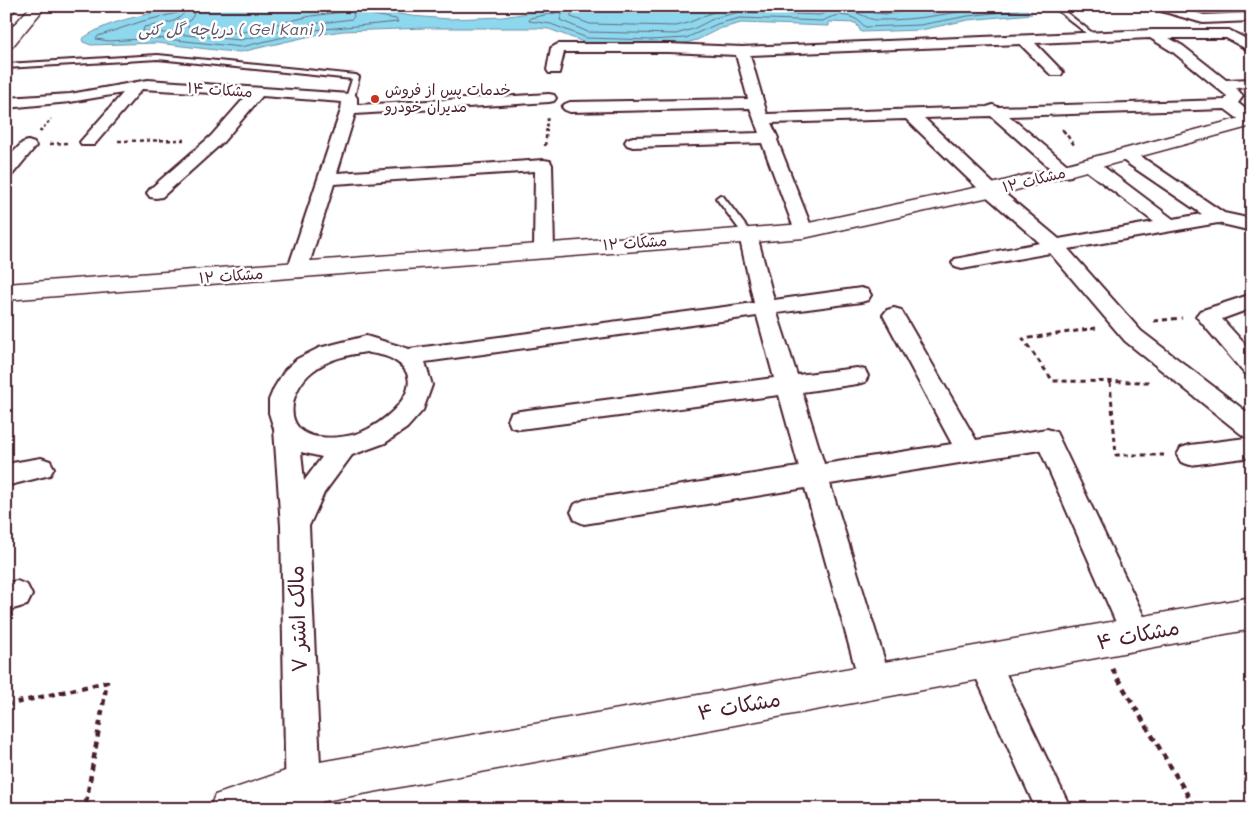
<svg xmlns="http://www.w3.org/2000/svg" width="1258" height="815" font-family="Mali,'Playpen Sans Arabic',sans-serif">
<rect width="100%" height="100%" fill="#fff"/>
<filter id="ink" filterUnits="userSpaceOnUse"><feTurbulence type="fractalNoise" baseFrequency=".02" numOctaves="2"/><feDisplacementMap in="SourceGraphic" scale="10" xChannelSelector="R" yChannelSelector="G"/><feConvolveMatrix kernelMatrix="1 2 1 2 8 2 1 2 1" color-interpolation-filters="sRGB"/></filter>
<g filter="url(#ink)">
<path fill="#8dd8ee" stroke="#728ea0" d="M187,6H355L411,16L449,19L503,17L558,8L602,6H1023L1032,14L968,20L921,30L861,32L856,23L829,22V26L741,23L719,29L697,40L678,45L586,43L549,29L536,28H426L343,31L315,35L241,52L224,51L157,43L91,45L83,42L82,39C111,18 153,14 187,6Z"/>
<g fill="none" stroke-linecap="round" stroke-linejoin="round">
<g stroke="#656979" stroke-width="1">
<polyline points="181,6 180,11 177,13 143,21 98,36 96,39 109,41 157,38 241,47 314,30 398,22 396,19 362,13 358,11 357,6"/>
<path d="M187,6C182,25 160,24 144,27L143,31L240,40L313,24L352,19L354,16L351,6"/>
<polyline points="195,6 193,16 187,24 188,27 239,33 311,16 342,12 344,6"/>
<path d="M558,6L555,13L530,18L529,21L551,24L587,38L651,40L686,38L717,24L740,18L823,21C837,12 855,14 865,27L920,25L968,16L1018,10L1020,6"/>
<path d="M565,6L560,20L588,32L676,34L693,29L715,18L739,12L820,15C832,9 845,8 857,13C866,16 869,20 878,20C918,21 958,11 997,6"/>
<path d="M572,6L571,17L590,24L676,26C694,23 711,11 729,6"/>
<polyline points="864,6 873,13 888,14 944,6"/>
</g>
<defs>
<g id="lane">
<polygon points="1058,6 1095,35 1095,37 1091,37 1056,9 1056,7"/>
<polygon points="158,55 356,75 359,77 354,98 350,100 346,98 352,79 158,59 6,68 6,64"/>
<polygon points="720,195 723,196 751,233 751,237 745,237 716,198"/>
</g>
<g id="street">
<polygon points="1152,6 1172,6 1204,15 1252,13 1252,21 1203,23 1154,9"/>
<path d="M1153,30H1229L1252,42V52L1226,38H1169L1183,46L1226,80L1252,79V87L1236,88L1243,96L1238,103L1252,114V126L1245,124L1225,109L1009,116L1071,168L1074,172L1071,176L1065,177L1059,176L991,116L924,118L997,187L1059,239L1154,222L1084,169L1082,165L1084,161H1096L1173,219L1202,214L1121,159L1119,155L1121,151H1133L1224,213L1252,219V231L1218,223L1068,249L1141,331L1252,416V457L1190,465L1181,462L1177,455L1181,448L1190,445L1246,438L1125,341L1050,253L962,269L955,267L952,263L955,259L1040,243L985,195L906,119L771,123L778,138L777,140L813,231L811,235L804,237L797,235L795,231L762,143L633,147L627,145L625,142L627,139L633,137L759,133L750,108L570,112L565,110L562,107L565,104L570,102L748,99L736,55L669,52H564L559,73H549L547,70L551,48L558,44H669L742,47ZM1150,38L1173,52L1227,96L1225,100L998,107L993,105L987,107L767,114L750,55L1020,44L1051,75H1061L1063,72L1035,43Z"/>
<polygon points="148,80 350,94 355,95 357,98 357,105 549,94 554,95 556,98 554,101 549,102 355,114 337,173 544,160 550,161 552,165 554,250 551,254 544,256 537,254 534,250 535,171 334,184 307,271 304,276 297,277 290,276 287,271 341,110 342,102 262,96 223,142 162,197 156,198 150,197 147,193 150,189 211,136 247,95 142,89 94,145 82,145 80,142 123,93 70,102 6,108 6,98 70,94"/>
<polygon points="28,141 34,143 36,146 12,175 6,176 6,160 22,143"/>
<path d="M748,229L755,231L757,235L774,300L861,288L868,290L871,295L868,300L861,302L777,313L797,375L857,368L865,370L868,376L865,382L857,384L802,392L824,464L952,444L883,315L887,310L894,308L901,310L976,440L1047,429L1056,432L1148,625L1152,635L1148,645L1137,650L1126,645L1040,450L830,484L891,681L886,692L875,697L864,692L859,681L805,488L584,524L575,520L571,512L575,504L584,500L799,467L779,395L520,429L511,427L508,420L511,413L520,411L774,378L757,316L425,362L432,385L423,410L407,428L385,443L352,455L324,493L309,526L322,809H286L281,526L274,429L269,413V400L274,388L285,370L297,359L319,348L366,336L409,349L754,303L739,235L741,231ZM366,352C374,354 385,355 392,359C431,380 393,416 368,429C355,436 335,439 320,437C280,433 289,389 313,371C328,359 347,355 366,352ZM301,452L322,457L304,481Z"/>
<polygon points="1252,294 1252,308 1222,319 1252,352 1252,375 1244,373 1196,316 1200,311"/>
<polygon points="41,458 50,461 54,468 50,475 6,486 6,464"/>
<polygon points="17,581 27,585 32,595 27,605 6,611 6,583"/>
<polygon points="984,647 995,651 1071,809 1036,809 969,662 973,651"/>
</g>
<g id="secondary">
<polygon points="6,6 18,6 11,14 6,15"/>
<polygon points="31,6 46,6 12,47 6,49 6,34"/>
<polygon points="1252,115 1252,126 998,195 804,238 6,300 6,284 804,224 988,185"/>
<polygon points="1252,597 1252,629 303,805 291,809 209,809 215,795 303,765"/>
</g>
</defs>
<use href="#lane" stroke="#4a1f2b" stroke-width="4"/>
<use href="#street" stroke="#4a1f2b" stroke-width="4"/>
<use href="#secondary" stroke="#4a1f2b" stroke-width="3"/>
<g stroke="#4a1f2b" stroke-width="2" stroke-dasharray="3 2.5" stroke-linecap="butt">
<polyline points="1062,129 1064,132"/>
<polyline points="40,132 51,119"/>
<polyline points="546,132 548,117"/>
</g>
<g stroke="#4a1f2b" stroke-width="2.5" stroke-dasharray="4 3" stroke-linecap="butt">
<polyline points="1063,130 1075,146"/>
<polyline points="40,132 41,130"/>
<polyline points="118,141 184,140"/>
<polyline points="50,144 67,143"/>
<polyline points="545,146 547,130"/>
</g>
<g stroke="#4a1f2b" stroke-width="3" stroke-dasharray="5 4" stroke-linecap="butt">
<polyline points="1154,321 1182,318"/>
<polyline points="1096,328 1023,339 1053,381 1151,382"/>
<polyline points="1110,382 1116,455 1164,455"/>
</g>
<g stroke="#4a1f2b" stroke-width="4.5" stroke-dasharray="6 5" stroke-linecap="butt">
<polyline points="1112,669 1196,809"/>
<polyline points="6,705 107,682 85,809"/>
</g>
<use href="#lane" fill="#fff" fill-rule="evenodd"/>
<use href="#street" fill="#fff" fill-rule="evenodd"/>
<use href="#secondary" fill="#fff" fill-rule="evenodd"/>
</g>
</g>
<circle fill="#c8321e" stroke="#fff" stroke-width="2" cx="375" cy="99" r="5"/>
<g text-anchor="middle" stroke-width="5" stroke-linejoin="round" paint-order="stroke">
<g font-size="15" fill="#4a1f2b" stroke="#fff">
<text transform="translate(220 90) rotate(4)" y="5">مشکات ۱۴</text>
<text transform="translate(1034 180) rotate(-14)" y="5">مشکات ۱۲</text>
<text transform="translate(635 243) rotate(-4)" y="5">مشکات ۱۲</text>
<text transform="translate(231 276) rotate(-4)" y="5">مشکات ۱۲</text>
</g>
<g font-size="15" fill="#4a1f2b" stroke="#fff" text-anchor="start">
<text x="385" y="95">خدمات پس از فروش<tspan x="385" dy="17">مدیران خودرو</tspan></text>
</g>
<g font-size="16" font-style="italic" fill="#5e5666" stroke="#fff">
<text x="231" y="35">دریاچه گل کنی ( Gel Kani )</text>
</g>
<g font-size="21" fill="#4a1f2b" stroke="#fff">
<text transform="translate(298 619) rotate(-92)" y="7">مالک اشتر ۷</text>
<text transform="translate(1138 635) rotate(-11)" y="7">مشکات ۴</text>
<text transform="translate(739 706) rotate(-10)" y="7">مشکات ۴</text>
</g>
</g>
<rect width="1258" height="815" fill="none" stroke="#fff" stroke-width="25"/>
<rect x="12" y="12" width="1233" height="790" fill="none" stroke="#4a1f2b" stroke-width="2" filter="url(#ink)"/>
</svg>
